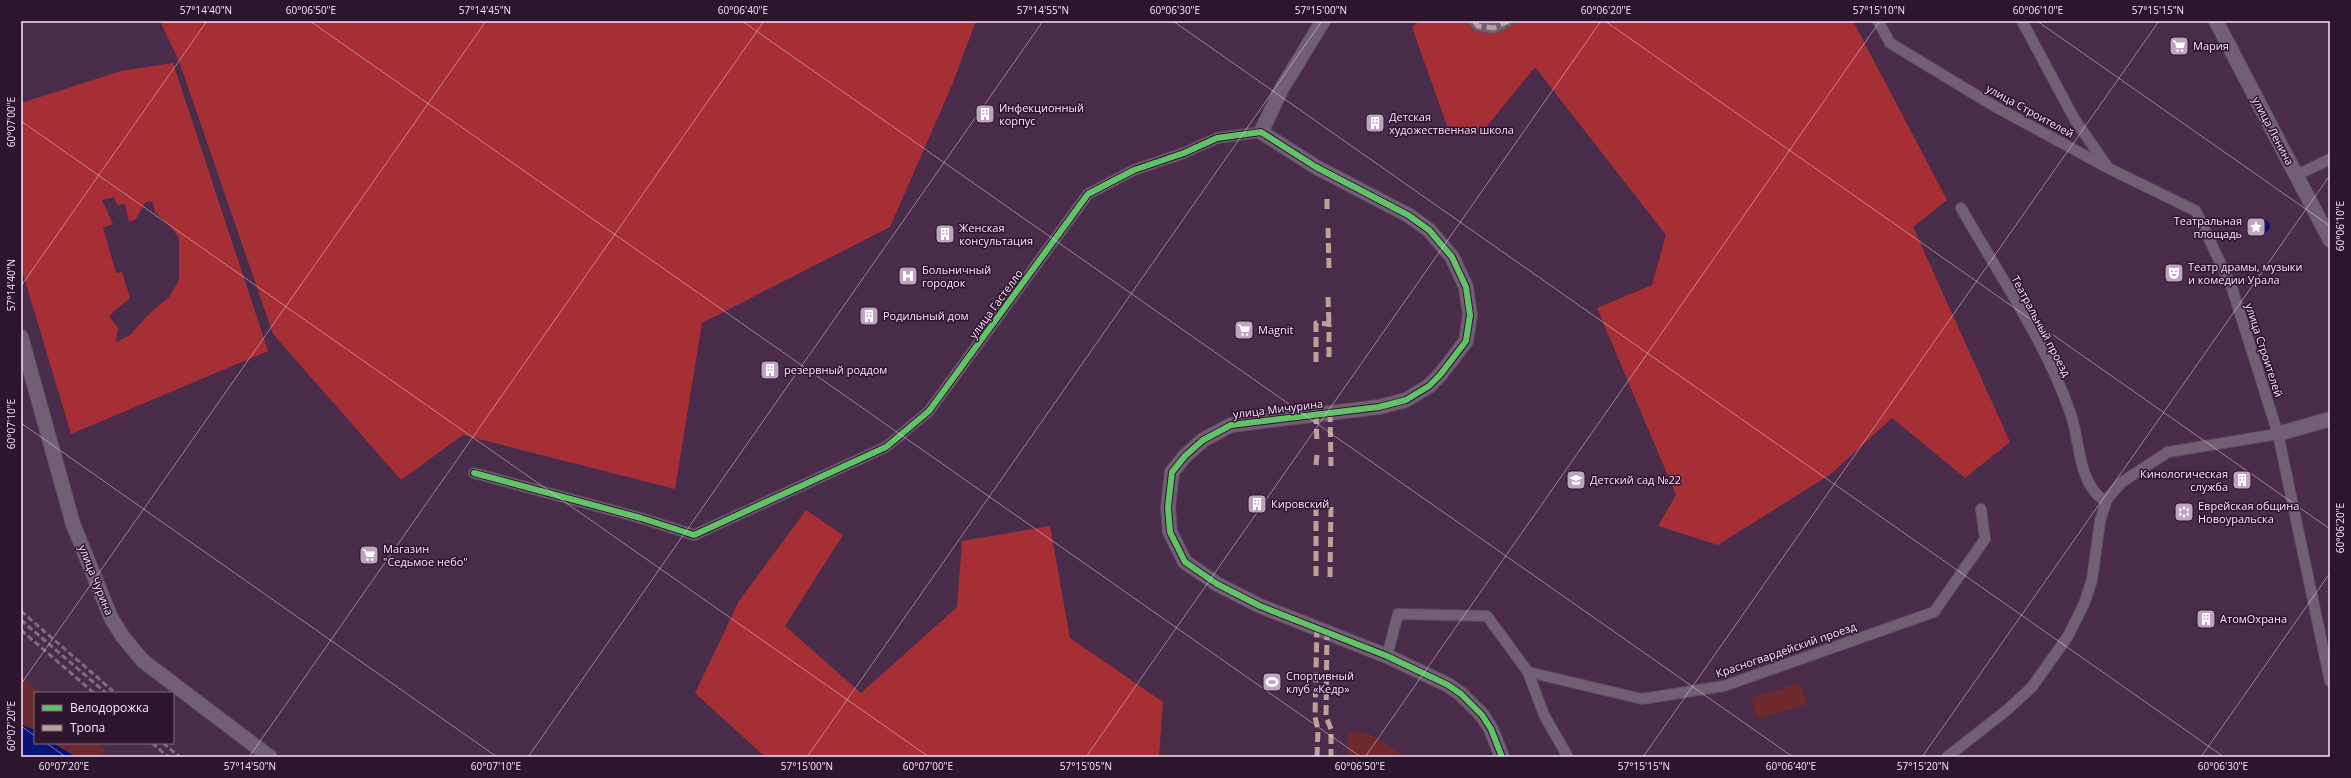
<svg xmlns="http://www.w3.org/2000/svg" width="2351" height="778" font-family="'Open Sans',sans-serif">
<rect width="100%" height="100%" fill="#482c49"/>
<g fill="#6e292c">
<polygon points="21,677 40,693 35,693 35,730 26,726 21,727"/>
<polygon points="1800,683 1807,704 1758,719 1751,698"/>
<polygon points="1348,732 1368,733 1406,757 1347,757"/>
<polygon points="53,743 98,743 105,750 100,757 76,757"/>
</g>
<g fill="#a52f35" fill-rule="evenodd">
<polygon points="160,21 976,21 952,85 890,227 702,323 675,489 463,435 401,480 273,334 179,61"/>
<polygon points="1420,21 1853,21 1947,200 1913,227 2010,442 1965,478 1892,418 1831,474 1718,545 1658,526 1676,495 1597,308 1652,285 1666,235 1535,67 1483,131 1447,126 1412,27"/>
<path d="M173,63L268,351L71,434L21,267V103L121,71ZM114,197L117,205L125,204L129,222L135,220L145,203L152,201L155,212L172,228L179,238V280L169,297L148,315L130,335L116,342L118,328L109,316L130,298L122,272L116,273L103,228L113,224L102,200Z"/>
<polygon points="806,510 843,535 785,626 861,693 957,607 962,541 1050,526 1070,638 1163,702 1159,757 765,757 695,693 739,601"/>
</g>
<g fill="#081475">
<circle cx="2264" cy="226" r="6"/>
<polygon points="22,725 35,730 35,743 53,743 76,757 21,757"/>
</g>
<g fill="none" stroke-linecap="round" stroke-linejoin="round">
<defs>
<g id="street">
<polyline points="1474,21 1478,26 1494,28 1508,21"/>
<polyline points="1878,21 1890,43 1994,106 2108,168 2196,211 2232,288 2278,434 2330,681"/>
<polyline points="2022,21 2075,120 2107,166"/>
<polyline points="2297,175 2330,159"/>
<path d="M1961,208C1998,273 2047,344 2071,415C2080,441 2078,481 2102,499H2107"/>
<polyline points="474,473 641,518 694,535 886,447 929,411 1088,194 1134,170 1184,153 1217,138 1261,132"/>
<polyline points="1387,656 1398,614 1487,616 1528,672 1544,715 1568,757"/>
<polyline points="1528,672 1642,699 1724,686 1934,612 1985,539 1981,509"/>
<polyline points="1947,757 2007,710 2032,687 2068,636 2084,604 2092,580 2100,521 2107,499 2122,482 2168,452 2278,434"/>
</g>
<g id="secondary">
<polyline points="1323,21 1282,88 1261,132 1316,167 1408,215 1429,230 1452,257 1466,287 1470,315 1466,341 1440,375 1429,386 1406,400 1379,407 1231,425 1203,440 1185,456 1172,472 1168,507 1170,532 1185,562 1217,584 1260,606 1387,656 1448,685 1461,694 1482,715 1491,729 1502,757"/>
<polyline points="2216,21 2330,240"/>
<polyline points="21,337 73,524 111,618 123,637 143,661 270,757"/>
<polyline points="2278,434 2330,419"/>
</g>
</defs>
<use href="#street" stroke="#614a63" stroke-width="12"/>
<use href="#secondary" stroke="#614a63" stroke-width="16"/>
<use href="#street" stroke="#735f74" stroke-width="10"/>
<use href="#secondary" stroke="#735f74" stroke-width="14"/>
<g stroke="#7f6a80" stroke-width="3" stroke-dasharray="6 3" stroke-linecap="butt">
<polyline points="21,611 113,691"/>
<polyline points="21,620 106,693"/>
<polyline points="21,630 94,693"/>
<polyline points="152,743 168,757"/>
<polyline points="163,743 180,757"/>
</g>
<g stroke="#bda197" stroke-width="5" stroke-dasharray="10 5" stroke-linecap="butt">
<polyline points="1474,21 1478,26 1494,28 1508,21"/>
<polyline points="1327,209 1327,196"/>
<polyline points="1328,228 1329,268"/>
<polyline points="1328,297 1329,324"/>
<polyline points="1316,362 1316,323 1329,324 1329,360"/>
<polyline points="1330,412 1331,466"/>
<polyline points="1316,414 1317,444"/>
<polyline points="1316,465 1317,455"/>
<polyline points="1316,576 1316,503"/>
<polyline points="1330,577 1331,504"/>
<polyline points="1327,630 1326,717 1331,729 1331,757"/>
<polyline points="1317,757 1318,729 1315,717 1317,625"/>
</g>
<defs>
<polyline id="cycleway" points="474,473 641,518 694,535 886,447 929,411 1088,194 1134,170 1184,153 1217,138 1261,132 1316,167 1408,215 1429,230 1452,257 1466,287 1470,315 1466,341 1440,375 1429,386 1406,400 1379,407 1231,425 1203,440 1185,456 1172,472 1168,507 1170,532 1185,562 1217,584 1260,606 1387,656 1448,685 1461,694 1482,715 1491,729 1502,757"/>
</defs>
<use href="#cycleway" stroke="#2c152d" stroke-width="8"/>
<use href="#cycleway" stroke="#61c268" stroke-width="6"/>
</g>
<path fill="none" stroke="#fde4fe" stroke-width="1" stroke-opacity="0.45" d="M310,21L1361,757M742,21L1793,757M1173,21L2224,757M1605,21L2330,529M2037,21L2330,226M21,121L929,757M21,286L207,21M21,423L497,757M21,684L486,21M21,726L35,736M46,743L66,757M249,757L764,21M528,757L1043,21M807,757L1322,21M1086,757L1601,21M1365,757L1880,21M1643,757L2159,21M1922,757L2330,175M2201,757L2330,573"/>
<defs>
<symbol id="supermarket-square" viewBox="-11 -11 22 22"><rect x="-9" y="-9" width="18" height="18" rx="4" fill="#bea4bf" stroke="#2c152d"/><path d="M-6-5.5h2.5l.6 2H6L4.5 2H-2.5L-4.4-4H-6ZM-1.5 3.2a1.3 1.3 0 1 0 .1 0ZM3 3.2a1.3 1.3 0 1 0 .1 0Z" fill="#fff"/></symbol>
<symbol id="building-square" viewBox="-11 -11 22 22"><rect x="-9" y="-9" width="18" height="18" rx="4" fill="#bea4bf" stroke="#2c152d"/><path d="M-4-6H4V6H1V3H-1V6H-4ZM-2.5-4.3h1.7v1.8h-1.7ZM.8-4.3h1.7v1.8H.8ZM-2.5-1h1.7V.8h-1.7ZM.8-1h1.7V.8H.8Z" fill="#fff"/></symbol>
<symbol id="sight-square" viewBox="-11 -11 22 22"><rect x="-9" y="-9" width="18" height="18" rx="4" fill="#bea4bf" stroke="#2c152d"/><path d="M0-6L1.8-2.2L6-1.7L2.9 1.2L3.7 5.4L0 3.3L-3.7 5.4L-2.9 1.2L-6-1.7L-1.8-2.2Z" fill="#fff"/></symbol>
<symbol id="theatre-square" viewBox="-11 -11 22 22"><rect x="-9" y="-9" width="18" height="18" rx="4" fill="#bea4bf" stroke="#2c152d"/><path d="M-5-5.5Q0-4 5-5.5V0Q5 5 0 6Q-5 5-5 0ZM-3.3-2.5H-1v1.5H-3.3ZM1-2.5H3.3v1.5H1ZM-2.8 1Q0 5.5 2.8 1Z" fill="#fff"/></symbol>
<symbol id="hospital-square" viewBox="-11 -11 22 22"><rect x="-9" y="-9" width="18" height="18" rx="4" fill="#bea4bf" stroke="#2c152d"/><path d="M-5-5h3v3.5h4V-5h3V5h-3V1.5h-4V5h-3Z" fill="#fff"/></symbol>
<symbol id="school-square" viewBox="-11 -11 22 22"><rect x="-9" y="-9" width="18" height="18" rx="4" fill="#bea4bf" stroke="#2c152d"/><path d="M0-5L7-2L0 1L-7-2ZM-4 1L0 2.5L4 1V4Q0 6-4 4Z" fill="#fff"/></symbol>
<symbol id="synagogue-square" viewBox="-11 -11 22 22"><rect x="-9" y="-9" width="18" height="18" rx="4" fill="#bea4bf" stroke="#2c152d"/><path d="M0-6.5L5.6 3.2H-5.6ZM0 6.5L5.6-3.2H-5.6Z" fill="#fff"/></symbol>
<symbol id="stadium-square" viewBox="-11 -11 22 22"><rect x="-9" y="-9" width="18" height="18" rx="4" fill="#bea4bf" stroke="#2c152d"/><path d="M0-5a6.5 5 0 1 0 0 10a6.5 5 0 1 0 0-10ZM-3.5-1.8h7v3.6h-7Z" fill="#fff"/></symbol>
</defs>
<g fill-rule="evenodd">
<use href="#supermarket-square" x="2168" y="35" width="22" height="22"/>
<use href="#building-square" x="974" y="103" width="22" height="22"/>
<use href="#building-square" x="1364" y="112" width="22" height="22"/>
<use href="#sight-square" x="2245" y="216" width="22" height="22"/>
<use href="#building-square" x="934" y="223" width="22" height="22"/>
<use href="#theatre-square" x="2163" y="262" width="22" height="22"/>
<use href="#hospital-square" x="897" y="265" width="22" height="22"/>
<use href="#building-square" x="858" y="305" width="22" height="22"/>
<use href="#supermarket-square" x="1233" y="319" width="22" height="22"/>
<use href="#building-square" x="759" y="359" width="22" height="22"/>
<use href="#school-square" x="1565" y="469" width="22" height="22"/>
<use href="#building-square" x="2231" y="469" width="22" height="22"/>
<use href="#building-square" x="1246" y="493" width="22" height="22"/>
<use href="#synagogue-square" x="2173" y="501" width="22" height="22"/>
<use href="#supermarket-square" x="358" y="544" width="22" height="22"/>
<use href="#building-square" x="2195" y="608" width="22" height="22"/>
<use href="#stadium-square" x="1261" y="671" width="22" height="22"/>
</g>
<g text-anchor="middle" stroke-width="3" stroke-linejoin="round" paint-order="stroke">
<g font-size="11" fill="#fde4fe" stroke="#2c152d" text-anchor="start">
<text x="2193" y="50">Мария</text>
<text x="999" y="112">Инфекционный<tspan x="999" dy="13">корпус</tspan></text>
<text x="1389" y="121">Детская<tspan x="1389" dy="13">художественная школа</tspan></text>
<text x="2242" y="225" text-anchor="end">Театральная<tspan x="2242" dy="13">площадь</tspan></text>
<text x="959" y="232">Женская<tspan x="959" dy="13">консультация</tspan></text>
<text x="2188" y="271">Театр драмы, музыки<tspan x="2188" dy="13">и комедии Урала</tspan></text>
<text x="922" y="274">Больничный<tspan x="922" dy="13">городок</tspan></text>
<text x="883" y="320">Родильный дом</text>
<text x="1258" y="334">Magnit</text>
<text x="784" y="374">резервный роддом</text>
<text x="2228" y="478" text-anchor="end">Кинологическая<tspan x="2228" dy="13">служба</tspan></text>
<text x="1590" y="484">Детский сад №22</text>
<text x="1271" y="508">Кировский</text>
<text x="2198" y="510">Еврейская община<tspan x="2198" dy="13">Новоуральска</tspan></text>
<text x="383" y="553">Магазин<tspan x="383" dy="13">"Седьмое небо"</tspan></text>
<text x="2220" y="623">АтомОхрана</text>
<text x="1286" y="680">Спортивный<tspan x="1286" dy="13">клуб «Кедр»</tspan></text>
</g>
<g font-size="11" fill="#fde4fe" stroke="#2c152d">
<text transform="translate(2030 111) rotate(29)" y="4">улица Строителей</text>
<text transform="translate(2273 131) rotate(62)" y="4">улица Ленина</text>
<text transform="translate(996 304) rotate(-54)" y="4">улица Гастелло</text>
<text transform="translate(2041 326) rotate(62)" y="4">Театральный проезд</text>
<text transform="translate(2264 350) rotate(72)" y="4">улица Строителей</text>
<text transform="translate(1278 409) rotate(-7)" y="4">улица Мичурина</text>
<text transform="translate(96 580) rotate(68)" y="4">улица Чурина</text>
<text transform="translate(1786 650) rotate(-19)" y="4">Красногвардейский проезд</text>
</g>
</g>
<rect width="2351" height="778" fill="none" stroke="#2c152d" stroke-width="44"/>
<rect x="34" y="692" width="140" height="52" fill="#2c152d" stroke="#806881"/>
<rect x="42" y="705" width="20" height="6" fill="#61c268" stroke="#806881"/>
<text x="70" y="712" font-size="12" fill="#fde4fe">Велодорожка</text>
<rect x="42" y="725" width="20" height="6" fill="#bda197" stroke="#806881"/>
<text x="70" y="732" font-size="12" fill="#fde4fe">Тропа</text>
<rect x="22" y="22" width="2307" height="734" fill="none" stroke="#fde4fe" stroke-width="1.5"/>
<g font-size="10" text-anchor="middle" fill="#fde4fe">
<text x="206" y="14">57°14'40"N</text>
<text x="311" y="14">60°06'50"E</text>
<text x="485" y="14">57°14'45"N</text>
<text x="743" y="14">60°06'40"E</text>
<text x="1043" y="14">57°14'55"N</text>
<text x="1175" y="14">60°06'30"E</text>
<text x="1321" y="14">57°15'00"N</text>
<text x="1606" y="14">60°06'20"E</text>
<text x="1879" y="14">57°15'10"N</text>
<text x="2038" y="14">60°06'10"E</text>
<text x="2158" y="14">57°15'15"N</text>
<text transform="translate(11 122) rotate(-90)" y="4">60°07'00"E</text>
<text transform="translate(2340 226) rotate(-90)" y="4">60°06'10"E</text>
<text transform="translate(11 285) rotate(-90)" y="4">57°14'40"N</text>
<text transform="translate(11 424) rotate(-90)" y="4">60°07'10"E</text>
<text transform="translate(2340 528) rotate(-90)" y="4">60°06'20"E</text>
<text transform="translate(11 726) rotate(-90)" y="4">60°07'20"E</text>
<text x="64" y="770">60°07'20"E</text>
<text x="250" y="770">57°14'50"N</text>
<text x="496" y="770">60°07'10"E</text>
<text x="807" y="770">57°15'00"N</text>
<text x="928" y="770">60°07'00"E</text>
<text x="1086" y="770">57°15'05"N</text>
<text x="1360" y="770">60°06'50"E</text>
<text x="1644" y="770">57°15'15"N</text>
<text x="1791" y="770">60°06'40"E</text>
<text x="1923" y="770">57°15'20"N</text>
<text x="2223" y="770">60°06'30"E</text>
</g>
</svg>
